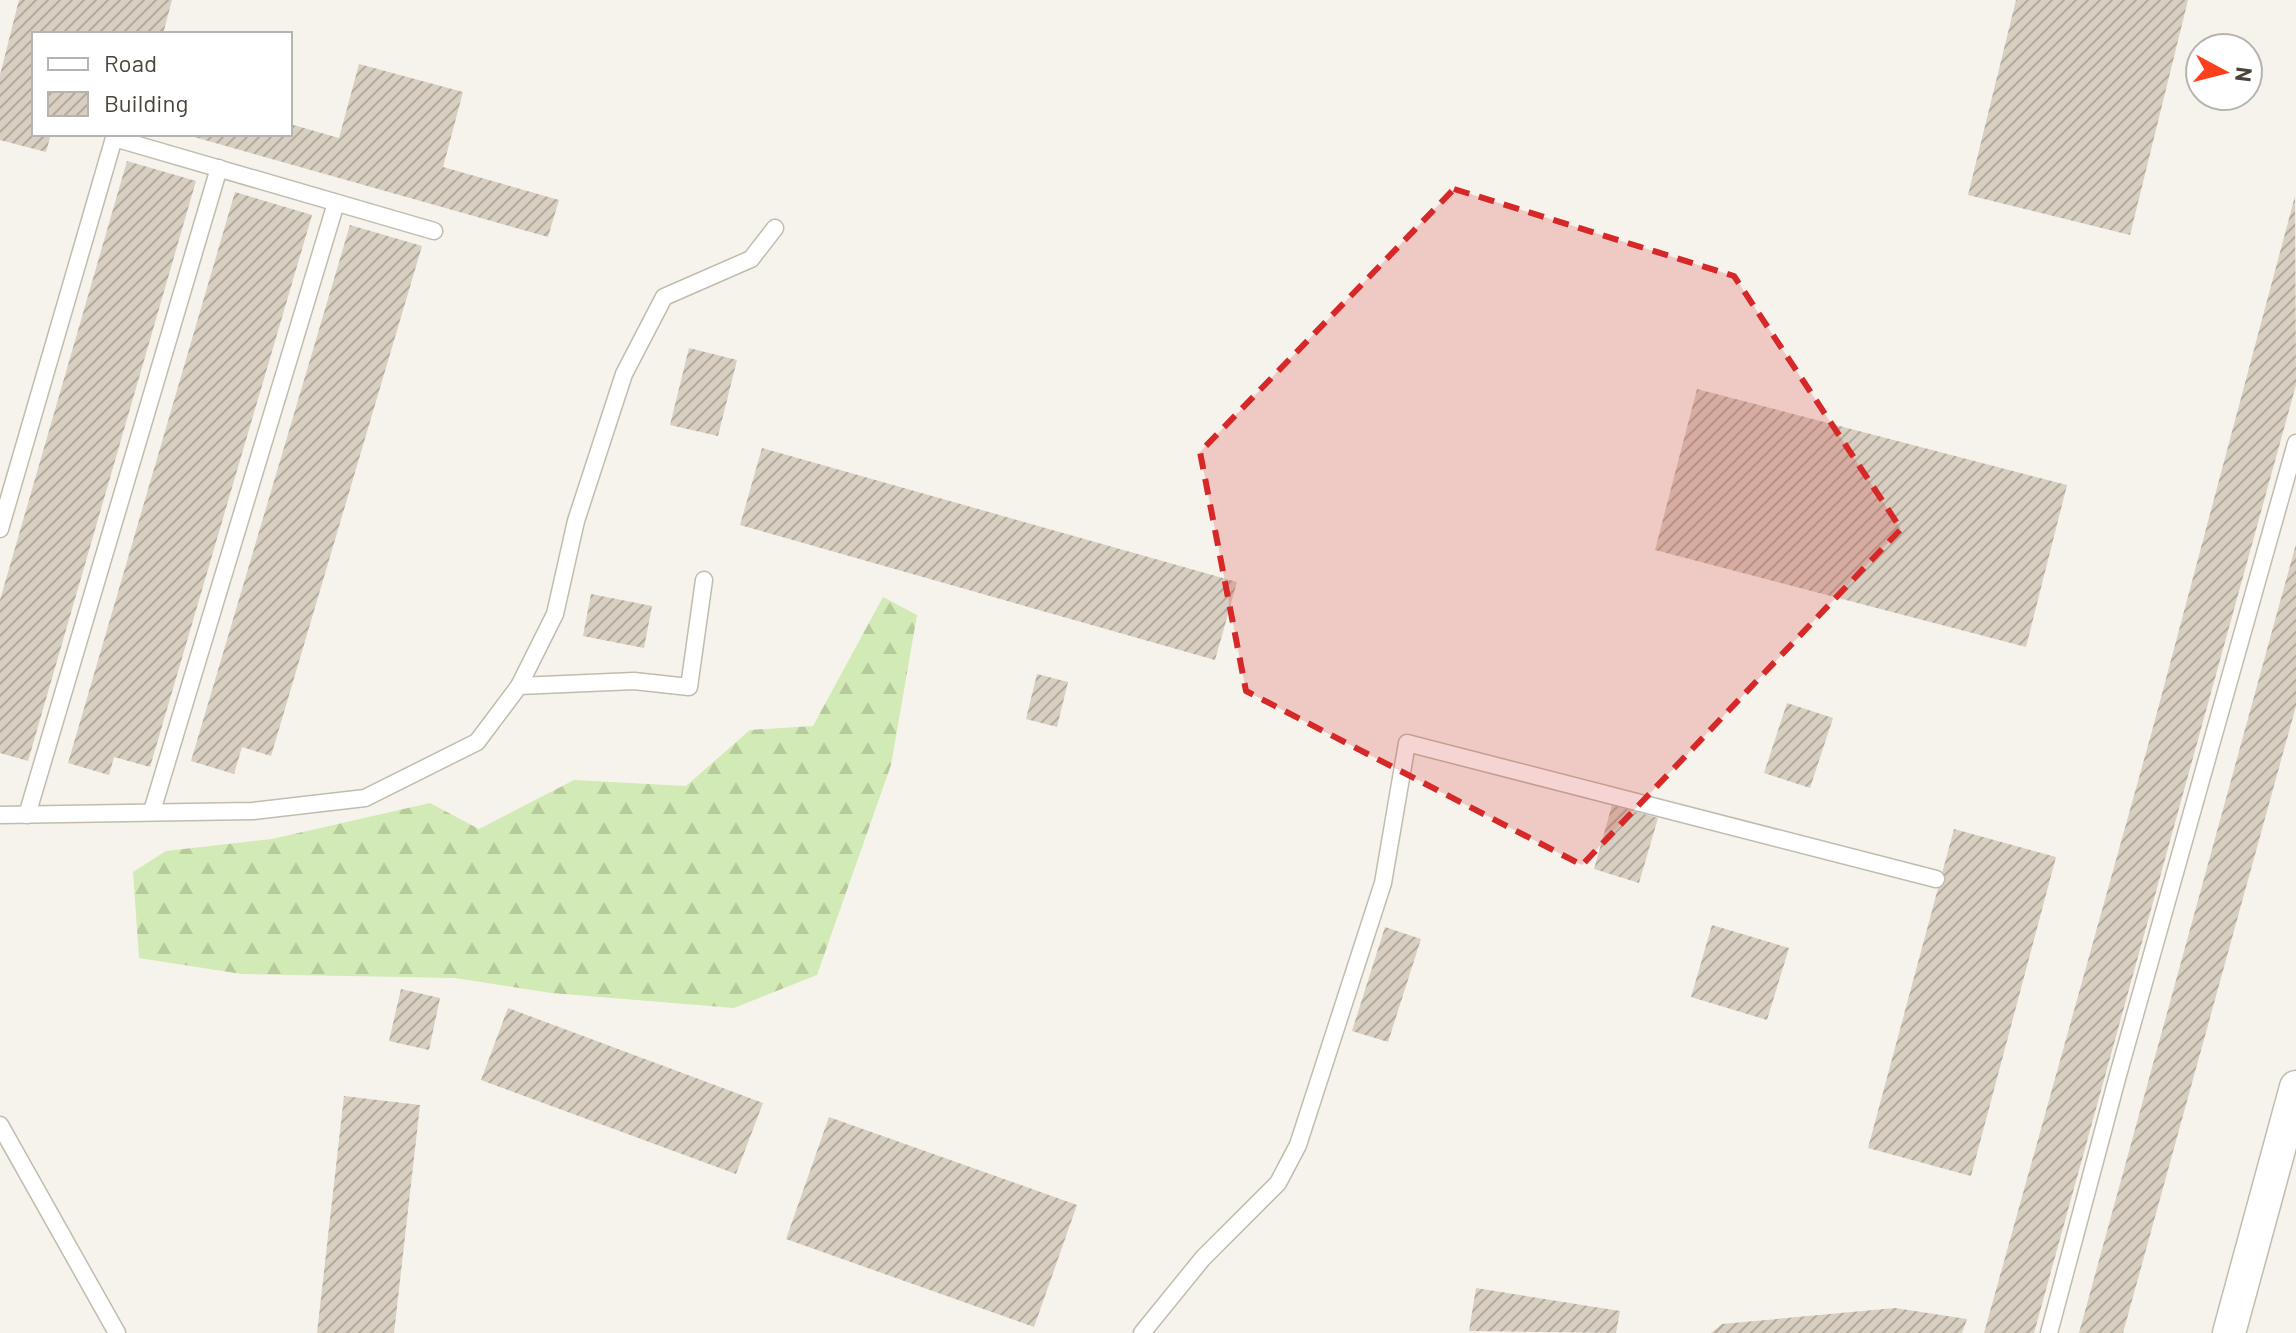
<svg xmlns="http://www.w3.org/2000/svg" width="2296" height="1333" font-family="Barlow,sans-serif">
<defs>
<pattern id="forest-firs" width="22" height="20" patternUnits="userSpaceOnUse" patternTransform="scale(2)"><rect width="22" height="20" fill="#d2eab5"/><path d="M5 1l3.5 6h-7zM16 11l3.5 6h-7z" fill="#b6ca9c"/></pattern>
<pattern id="building-hatch" width="6" height="6" patternUnits="userSpaceOnUse" patternTransform="scale(2)"><rect width="6" height="6" fill="#d8cfc1"/><path d="M-1 1l2-2M0 6l6-6M5 7l2-2" fill="none" stroke="#b1aa9e"/></pattern>
</defs>
<rect width="100%" height="100%" fill="#f6f3ec"/>
<polygon fill="url(#forest-firs)" points="883,597 917,615 891,765 817,975 734,1008 551,993 455,978 242,974 139,958 133,872 166,851 272,839 430,803 479,829 574,780 686,786 750,730 813,726"/>
<g fill="url(#building-hatch)">
<polygon points="19,0 172,0 163,34 34,34 34,134 51,134 46,152 0,140 0,75"/>
<polygon points="2016,0 2188,0 2130,235 1968,195"/>
<polygon points="359,64 463,92 443,167 559,200 548,237 187,135 290,134 290,124 339,138"/>
<polygon points="127,161 196,181 28,761 0,753 0,600"/>
<polygon points="235,192 312,215 150,767 114,757 109,775 68,763"/>
<polygon points="2295,196 2296,385 2034,1333 1984,1333 2152,731"/>
<polygon points="350,225 422,246 271,756 242,747 234,774 191,761"/>
<polygon points="689,348 737,360 718,436 670,425"/>
<polygon points="1697,389 2067,485 2026,647 1655,550"/>
<polygon points="762,448 1237,582 1215,660 740,525"/>
<polygon points="2296,544 2296,706 2123,1333 2079,1333"/>
<polygon points="591,594 652,606 644,648 583,636"/>
<polygon points="1037,674 1068,682 1057,727 1026,719"/>
<polygon points="1787,703 1833,718 1810,788 1764,773"/>
<polygon points="1612,805 1658,818 1639,883 1594,869"/>
<polygon points="1954,829 2056,857 1971,1176 1868,1148"/>
<polygon points="1712,925 1789,948 1767,1020 1691,997"/>
<polygon points="1385,927 1421,939 1388,1042 1352,1031"/>
<polygon points="401,989 440,998 429,1050 389,1041"/>
<polygon points="508,1008 763,1103 736,1174 481,1080"/>
<polygon points="344,1096 420,1105 394,1333 317,1333"/>
<polygon points="829,1117 1077,1205 1034,1327 786,1239"/>
<polygon points="1476,1288 1620,1311 1616,1333 1469,1331"/>
<polygon points="1895,1308 1967,1319 1962,1333 1711,1333 1722,1324"/>
</g>
<g fill="none" stroke-linecap="round" stroke-linejoin="round">
<defs>
<g id="lane">
<polyline points="0,529 114,138 434,231"/>
<polyline points="519,686 555,614 576,521 624,374 664,297 751,259 775,228"/>
<polyline points="152,811 336,203"/>
<polyline points="0,815 253,811 365,798 477,742 519,686 634,681 689,687 704,580"/>
<polyline points="27,815 219,168"/>
<polyline points="0,1125 117,1333"/>
<polyline points="1142,1333 1203,1258 1278,1183 1298,1145 1383,883 1407,743 1936,879"/>
<polyline points="2049,1333 2118,1075 2296,443"/>
</g>
<polyline id="street" points="2229,1333 2296,1087"/>
</defs>
<use href="#lane" stroke="#c2bbae" stroke-width="19"/>
<use href="#street" stroke="#c2bbae" stroke-width="35"/>
<use href="#lane" stroke="#fff" stroke-width="16"/>
<use href="#street" stroke="#fff" stroke-width="32"/>
</g>
<path fill="#d62828" fill-opacity="0.2" stroke="#d62828" stroke-width="6" stroke-dasharray="16 10" stroke-linejoin="round" d="M1454,189L1734,276L1901,529L1582,865L1246,691L1200,452Z"/>
<rect x="32" y="32" width="260" height="104" fill="#ffffff" stroke="#b7b4b0" stroke-width="2"/>
<rect x="48" y="58" width="40" height="12" fill="#ffffff" stroke="#b7b4b0" stroke-width="2"/>
<text x="104" y="72" font-size="24" fill="#4b4439">Road</text>
<rect x="48" y="92" width="40" height="24" fill="url(#building-hatch)" stroke="#b7b4b0" stroke-width="2"/>
<text x="104" y="112" font-size="24" fill="#4b4439">Building</text>
<g transform="translate(2224 72) rotate(97)"><circle r="38" fill="#ffffff" stroke="#b7b4b0" stroke-width="2"/>
<path d="M0-6L14 30L0 20L-14 30Z" fill="#fc3f1d"/>
<text y="-12" font-size="22" font-weight="bold" text-anchor="middle" fill="#4b4439">N</text>
</g>
</svg>
